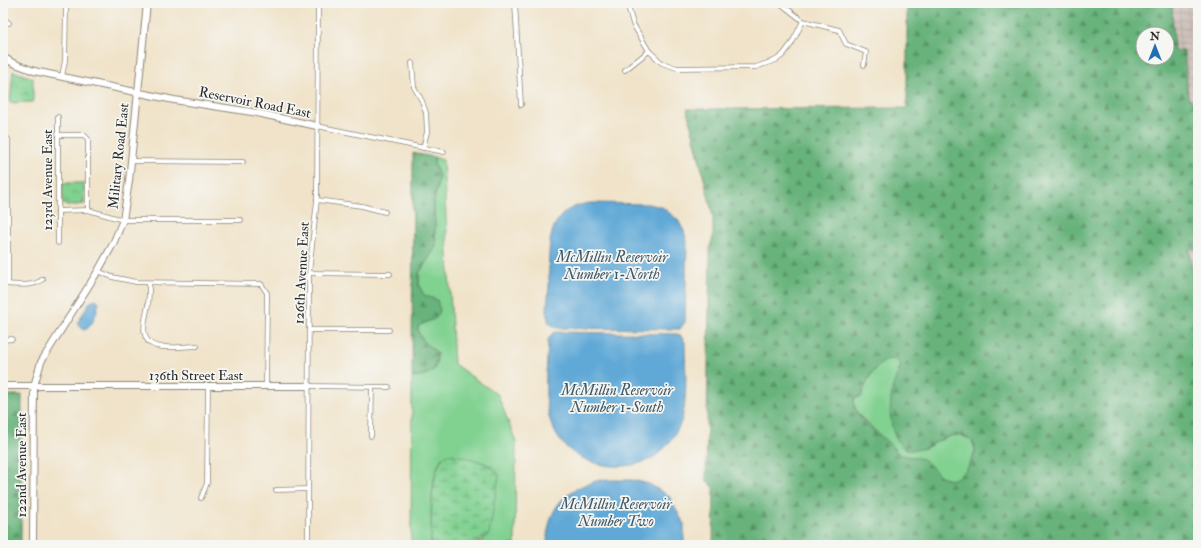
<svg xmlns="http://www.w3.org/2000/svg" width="1201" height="548" font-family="'IM FELL Double Pica',serif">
<defs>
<pattern id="industrial-grid" width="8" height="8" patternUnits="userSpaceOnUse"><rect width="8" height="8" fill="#cec1ba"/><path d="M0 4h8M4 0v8" fill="none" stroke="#b1a6a0"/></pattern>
<pattern id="forest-firs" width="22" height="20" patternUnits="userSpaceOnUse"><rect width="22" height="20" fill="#68b37b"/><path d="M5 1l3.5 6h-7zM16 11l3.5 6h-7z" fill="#569265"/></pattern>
<pattern id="wetland-marsh" width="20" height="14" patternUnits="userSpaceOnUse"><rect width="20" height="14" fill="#81d191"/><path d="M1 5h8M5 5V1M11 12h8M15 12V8" fill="none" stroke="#6aaa77"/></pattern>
<pattern id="park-crowns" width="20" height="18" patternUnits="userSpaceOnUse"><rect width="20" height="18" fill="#81d191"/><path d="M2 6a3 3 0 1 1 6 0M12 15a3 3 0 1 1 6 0" fill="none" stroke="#6aaa77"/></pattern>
</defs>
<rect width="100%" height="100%" fill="#f6f6f2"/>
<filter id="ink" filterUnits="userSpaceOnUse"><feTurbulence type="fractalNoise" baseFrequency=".025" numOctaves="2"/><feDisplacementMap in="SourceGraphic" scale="8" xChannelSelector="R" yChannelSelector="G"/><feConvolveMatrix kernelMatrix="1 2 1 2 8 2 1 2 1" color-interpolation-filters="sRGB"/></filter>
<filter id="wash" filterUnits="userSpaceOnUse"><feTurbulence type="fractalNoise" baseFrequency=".012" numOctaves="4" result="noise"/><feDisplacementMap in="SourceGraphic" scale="16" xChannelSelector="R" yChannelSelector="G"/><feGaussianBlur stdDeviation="0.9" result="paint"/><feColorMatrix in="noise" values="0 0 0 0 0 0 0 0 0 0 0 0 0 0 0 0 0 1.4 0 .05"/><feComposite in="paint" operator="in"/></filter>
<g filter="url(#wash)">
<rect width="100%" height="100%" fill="#f0e3c9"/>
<g fill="url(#industrial-grid)">
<polygon points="1177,3 1198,3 1198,105 1188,98 1184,51 1174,51 1172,4"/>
<polygon points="1188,249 1198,249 1198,307"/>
</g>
<g fill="#81d191" stroke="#567e5e">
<path d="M434,157L443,160L454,364L498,395L516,442L515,545H473L484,540L492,466L478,462L442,457C428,481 432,518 431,545H411L412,378C431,373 437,374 437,353C429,346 417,338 418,326L425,322L436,300L424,296L419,286V273L436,247L434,203L439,176L434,163Z"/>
<path d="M889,359L896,360L901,365L892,389L924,449L942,439L953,435L964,436L971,440L974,445L975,452L967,469L957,479L950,480L937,474L923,460L899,454L859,415L856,411L853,401L856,397H861C867,380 872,367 889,359Z"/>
</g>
<g fill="url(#forest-firs)" stroke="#4a6f53" fill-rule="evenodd">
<path d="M907,3H1177L1172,4L1174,51H1184L1188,98L1198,105V249H1189L1198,307V545H713L714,488L706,480L710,247L713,237V216L687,109L907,108ZM1143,34H1167V58H1143ZM889,359L896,360L901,365C898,373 894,380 893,388C888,406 888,452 915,450C934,449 949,426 969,439C973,442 975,447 975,452C973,459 968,468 963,473C945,490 937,470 924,460C916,455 905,459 898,453C895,451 893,447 890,444C879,434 865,425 857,413C855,409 854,405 854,401L856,397H861C867,380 872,367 889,359Z"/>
<path d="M413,153L434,157V163L439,176L434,203L436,247L419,273V286L424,295L437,300L440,311L436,318L418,326C417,338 429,346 437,353C436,374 431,373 412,378Z"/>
<polygon points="3,395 22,395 21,545 3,545"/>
</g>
<path fill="url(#wetland-marsh)" stroke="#567e5e" d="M448,454C462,456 493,462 499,475L489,534C473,548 451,545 431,545C432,524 428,463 448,454Z"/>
<g fill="url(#park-crowns)" stroke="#567e5e">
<polygon points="13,71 33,78 33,102 10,103"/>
<polygon points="62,183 84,183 84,204 67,206 63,204"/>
</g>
<g fill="#60a9d7" stroke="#466a81">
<path d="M590,203L648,204L662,207L678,220L684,231L687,242L685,322L680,329L557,328L549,323C545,312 549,295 549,283C549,247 544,209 590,203Z"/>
<path d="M96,299L99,302C97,311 93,328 84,330L77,324L89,303Z"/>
<path d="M557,332L677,334L681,336L685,342C685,366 689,405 679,427C673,438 665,450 654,457C621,476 570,465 554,430C541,403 547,369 548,340L553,333Z"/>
<path d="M600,480H633L649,484L669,496L684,524V545H547C547,508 564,489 600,480Z"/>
</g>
</g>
<g filter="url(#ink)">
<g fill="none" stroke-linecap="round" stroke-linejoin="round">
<defs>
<g id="street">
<polyline points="515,3 521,105"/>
<polyline points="627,3 633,24 649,51"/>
<polyline points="780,3 803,21 839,30 846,44 866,52 864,65"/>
<polyline points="3,18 9,23"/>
<polyline points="412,63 414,87 422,101 426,113 427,132 423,148"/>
<polyline points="625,70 649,51 662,63 677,68 756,67 776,60 783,55 792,43 803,21"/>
<polyline points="62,76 65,61 66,8"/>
<polyline points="58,117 58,243"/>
<polyline points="317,126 444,152"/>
<polyline points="58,135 84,135 88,139 88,210"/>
<polyline points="3,138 8,139 8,284"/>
<polyline points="131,161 243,162"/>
<polyline points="317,200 362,206 385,212"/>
<polyline points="58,211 88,210 123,220 241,220"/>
<polyline points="98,271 112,277 136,282 261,284 267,293 266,386"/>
<polyline points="309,273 390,274"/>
<path d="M149,283C149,290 149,297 148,305C146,318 137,340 156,346C168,349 184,346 197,346"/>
<path d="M3,284C15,284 33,288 43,279"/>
<polyline points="309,330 389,330"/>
<polyline points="3,340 12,339"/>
<polyline points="309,386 389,387"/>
<polyline points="371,436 372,387"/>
<polyline points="276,490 308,489"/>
<polyline points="201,498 207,483 208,386"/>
<polyline points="308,545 309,273 317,200 318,3"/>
</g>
<g id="secondary">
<polyline points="3,57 13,63 34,71 174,100 252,112 317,126"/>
<polyline points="3,386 309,386"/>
<polyline points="33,545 34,386 41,362 98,271 113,244 123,220 129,181 147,3"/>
</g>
</defs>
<use href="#street" stroke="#8e877a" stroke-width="5.5"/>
<use href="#secondary" stroke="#8e877a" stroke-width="8"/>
<use href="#street" stroke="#fff" stroke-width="4"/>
<use href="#secondary" stroke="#fff" stroke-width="6"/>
</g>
</g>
<g text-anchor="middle" stroke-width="3.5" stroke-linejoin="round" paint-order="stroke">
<g font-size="14" fill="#2b2b2b" stroke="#f6f6f2">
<text transform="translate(255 102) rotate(11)" y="5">Reservoir Road East</text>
<text transform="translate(118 156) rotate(-84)" y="5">Military Road East</text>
<text transform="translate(47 180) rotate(-90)" y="5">123rd Avenue East</text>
<text transform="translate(301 273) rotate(-87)" y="5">126th Avenue East</text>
<text x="196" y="380">136th Street East</text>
<text transform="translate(21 465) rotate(-90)" y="5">122nd Avenue East</text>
</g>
<g font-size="15" font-style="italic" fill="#3e5767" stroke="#f6f6f2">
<text x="612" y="262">McMillin Reservoir<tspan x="612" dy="17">Number 1-North</tspan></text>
<text x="617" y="395">McMillin Reservoir<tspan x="617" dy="17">Number 1-South</tspan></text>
<text x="616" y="509">McMillin Reservoir<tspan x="616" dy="17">Number Two</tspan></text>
</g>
</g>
<rect width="1201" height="548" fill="none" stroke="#f6f6f2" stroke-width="16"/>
<g transform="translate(1155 46)"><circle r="19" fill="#f6f6f2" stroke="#a5a5a2"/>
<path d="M0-3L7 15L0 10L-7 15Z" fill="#1f6fb2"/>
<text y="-6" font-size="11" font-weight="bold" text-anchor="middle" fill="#2b2b2b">N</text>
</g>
</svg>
